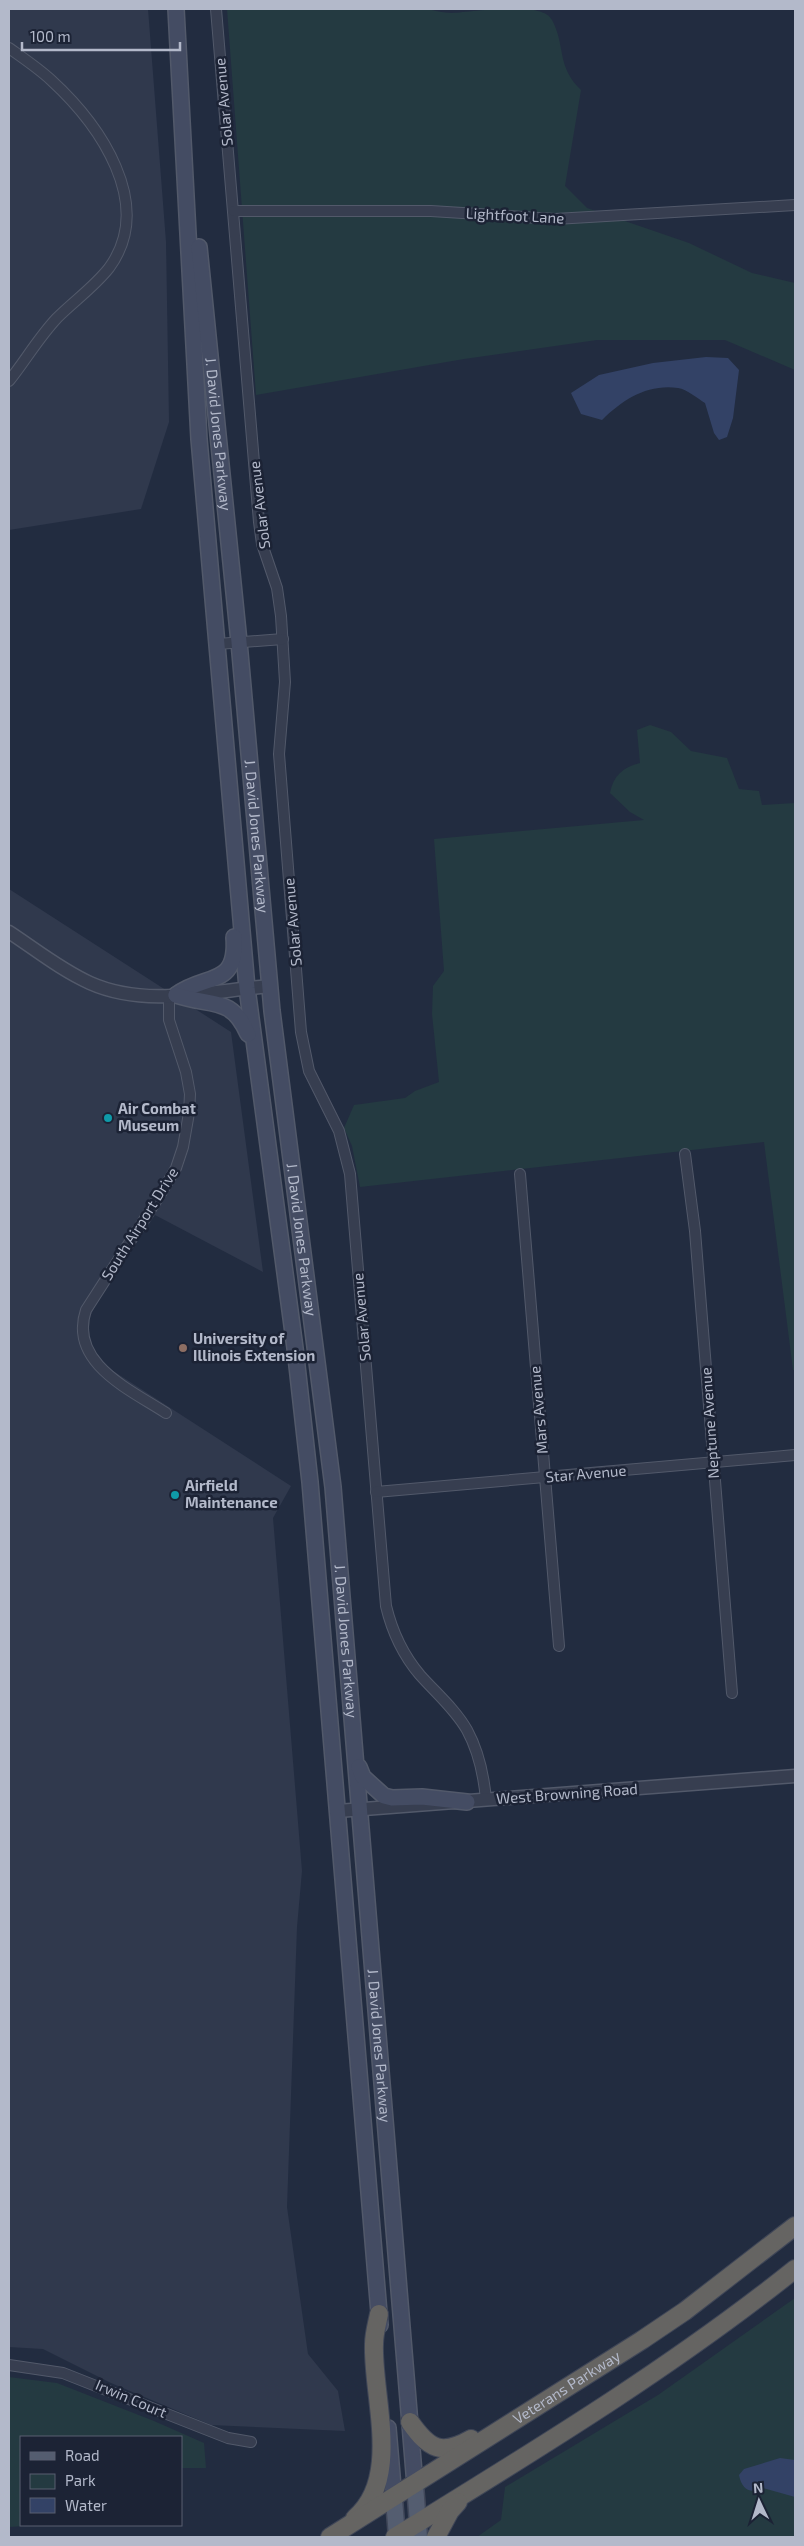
<svg xmlns="http://www.w3.org/2000/svg" width="804" height="2546" font-family="'Exo 2',sans-serif">
<rect width="100%" height="100%" fill="#222c40"/>
<g fill="#30394d">
<polygon points="9,9 148,9 166,242 169,422 141,509 9,530"/>
<polygon points="9,889 231,1032 263,1272 155,1215 96,1304 90,1317 89,1331 91,1345 97,1356 107,1367 291,1486 273,1518 302,1871 297,1927 287,2207 308,2354 338,2391 345,2431 211,2425 111,2383 43,2349 9,2347"/>
</g>
<g fill="#243a41">
<path d="M227,9H425C434,10 443,13 452,13C473,12 542,0 552,20C566,46 556,66 581,90L565,186L587,208L689,243L752,273L795,283V370L725,340H597L464,359L256,395Z"/>
<path d="M650,725L671,732L691,751L727,758L739,789L759,791L762,805L795,803V1370H793L764,1142L360,1187L352,1146L344,1128L354,1105L405,1098L415,1091L439,1082L432,1014L433,986L444,971L434,839L644,820L630,812L610,793C613,776 623,767 640,763L637,730Z"/>
<polygon points="795,2298 795,2537 477,2537 501,2520 505,2487 658,2395"/>
<polygon points="9,2377 57,2383 154,2421 204,2443 206,2468 181,2468 181,2437 21,2437 21,2525 37,2525 10,2527"/>
</g>
<g fill="#334266">
<path d="M706,357L728,358L739,370L733,418L727,437L719,440L714,433L705,403C698,399 687,389 678,388C647,384 624,399 602,420L581,414L571,393L599,375L653,363Z"/>
<path d="M780,2458L795,2460V2497L763,2488C750,2494 742,2490 739,2475L744,2469Z"/>
</g>
<g fill="none" stroke-linecap="round" stroke-linejoin="round">
<defs>
<g id="minor">
<path d="M216,9L259,522L262,544L277,588L281,616L285,682L279,754L301,1032L309,1071L339,1131L350,1174L386,1606C392,1631 403,1655 420,1675C436,1693 455,1709 467,1730C479,1752 484,1777 486,1800"/>
<path d="M9,48C23,58 38,68 51,80C99,124 156,204 109,268C94,287 74,301 57,318C39,337 25,361 9,381"/>
<polyline points="234,211 431,211 555,219 795,205"/>
<polyline points="218,644 283,639"/>
<polyline points="685,1154 695,1231 732,1693"/>
<polyline points="520,1174 559,1646"/>
<path d="M166,1413C131,1390 68,1363 86,1310L160,1195L176,1168L183,1147L189,1113L190,1094L186,1072L169,1020V995"/>
<polyline points="376,1492 795,1455"/>
<polyline points="9,2365 63,2373 205,2429 228,2438 251,2442"/>
</g>
<g id="tertiary">
<path d="M9,932C35,949 61,970 90,983C146,1008 210,991 270,986"/>
<polyline points="338,1811 795,1776"/>
</g>
<g id="secondary">
<polyline points="176,9 199,439 247,988 295,1348 310,1482 380,2325"/>
<path id="s1" d="M199,247L239,642L272,1011L333,1487L415,2485"/>
<path d="M176,995C205,973 238,988 234,937"/>
<path d="M176,995C210,1007 231,995 248,1034"/>
<polyline points="359,1767 363,1777 384,1796 392,1798 422,1797 467,1802"/>
<polyline points="388,2428 394,2499"/>
</g>
<g id="primary">
<polyline points="415,2485 419,2537"/>
<polyline points="394,2499 397,2537"/>
</g>
<g id="trunk">
<path d="M410,2422C429,2449 441,2456 471,2439"/>
<path d="M355,2518C402,2478 372,2396 374,2344C374,2334 377,2324 379,2314"/>
<path id="s2" d="M330,2537L642,2340L685,2311L795,2226"/>
<path d="M395,2537C531,2453 670,2369 795,2269"/>
<polyline points="436,2537 450,2511 458,2502"/>
</g>
</defs>
<use href="#minor" stroke="#52596a" stroke-width="12"/>
<use href="#tertiary" stroke="#52596a" stroke-width="15"/>
<use href="#secondary" stroke="#52596a" stroke-width="18"/>
<use href="#primary" stroke="#404759" stroke-width="19"/>
<use href="#trunk" stroke="#3f4657" stroke-width="20"/>
<use href="#minor" stroke="#373e50" stroke-width="10"/>
<use href="#tertiary" stroke="#373e50" stroke-width="12"/>
<use href="#secondary" stroke="#444c63" stroke-width="15"/>
<use href="#primary" stroke="#545d70" stroke-width="16"/>
<use href="#trunk" stroke="#656462" stroke-width="18"/>
</g>
<g fill="#0f9aa8" stroke="#1c2335" stroke-width="2">
<circle cx="108" cy="1118" r="5"/>
<circle cx="175" cy="1495" r="5"/>
</g>
<circle fill="#8d6e63" stroke="#1c2335" stroke-width="2" cx="183" cy="1348" r="5"/>
<g text-anchor="middle" stroke-width="5" stroke-linejoin="round" paint-order="stroke">
<g font-size="15" fill="#b3b9ca" stroke="#1c2335">
<text transform="translate(224 102) rotate(-95)" y="5">Solar Avenue</text>
<text transform="translate(515 216) rotate(3)" y="5">Lightfoot Lane</text>
<text dy="5" stroke="none"><textPath href="#s1" startOffset="188">J. David Jones Parkway</textPath></text>
<text transform="translate(260 505) rotate(-97)" y="5">Solar Avenue</text>
<text dy="5" stroke="none"><textPath href="#s1" startOffset="592">J. David Jones Parkway</textPath></text>
<text transform="translate(293 922) rotate(-95)" y="5">Solar Avenue</text>
<text transform="translate(140 1224) rotate(-58)" y="5">South Airport Drive</text>
<text dy="5" stroke="none"><textPath href="#s1" startOffset="998">J. David Jones Parkway</textPath></text>
<text transform="translate(362 1317) rotate(-95)" y="5">Solar Avenue</text>
<text transform="translate(539 1410) rotate(-95)" y="5">Mars Avenue</text>
<text transform="translate(710 1423) rotate(-94)" y="5">Neptune Avenue</text>
<text transform="translate(586 1474) rotate(-5)" y="5">Star Avenue</text>
<text dy="5" stroke="none"><textPath href="#s1" startOffset="1402">J. David Jones Parkway</textPath></text>
<text transform="translate(567 1794) rotate(-4)" y="5">West Browning Road</text>
<text dy="5" stroke="none"><textPath href="#s1" startOffset="1808">J. David Jones Parkway</textPath></text>
<text dy="5" stroke="none"><textPath href="#s2" startOffset="280">Veterans Parkway</textPath></text>
<text transform="translate(131 2399) rotate(23)" y="5">Irwin Court</text>
</g>
<g font-size="15" font-weight="bold" fill="#b3b9ca" stroke="#1c2335" text-anchor="start">
<text x="118" y="1114">Air Combat<tspan x="118" dy="17">Museum</tspan></text>
<text x="193" y="1344">University of<tspan x="193" dy="17">Illinois Extension</tspan></text>
<text x="185" y="1491">Airfield<tspan x="185" dy="17">Maintenance</tspan></text>
</g>
</g>
<rect width="804" height="2546" fill="none" stroke="#b3b9ca" stroke-width="20"/>
<rect x="20" y="2436" width="162" height="90" fill="#1c2335" stroke="#585f71"/>
<rect x="30" y="2452" width="25" height="8" fill="#545d70" stroke="#585f71"/>
<text x="65" y="2461" font-size="15" fill="#b3b9ca">Road</text>
<rect x="30" y="2474" width="25" height="15" fill="#243a41" stroke="#585f71"/>
<text x="65" y="2486" font-size="15" fill="#b3b9ca">Park</text>
<rect x="30" y="2498" width="25" height="15" fill="#334266" stroke="#585f71"/>
<text x="65" y="2511" font-size="15" fill="#b3b9ca">Water</text>
<g transform="translate(759 2501) rotate(356)" stroke="#1c2335" stroke-width="4" paint-order="stroke">
<path d="M0-4L9 19L0 12L-9 19Z" fill="#b3b9ca"/>
<text y="-8" font-size="14" font-weight="bold" text-anchor="middle" fill="#b3b9ca">N</text>
</g>
<path d="M22 42v8h158v-8" fill="none" stroke="#b3b9ca" stroke-width="2.5"/>
<text x="30" y="42" font-size="15" fill="#b3b9ca" stroke="#1c2335" stroke-width="4" paint-order="stroke">100 m</text>
</svg>
